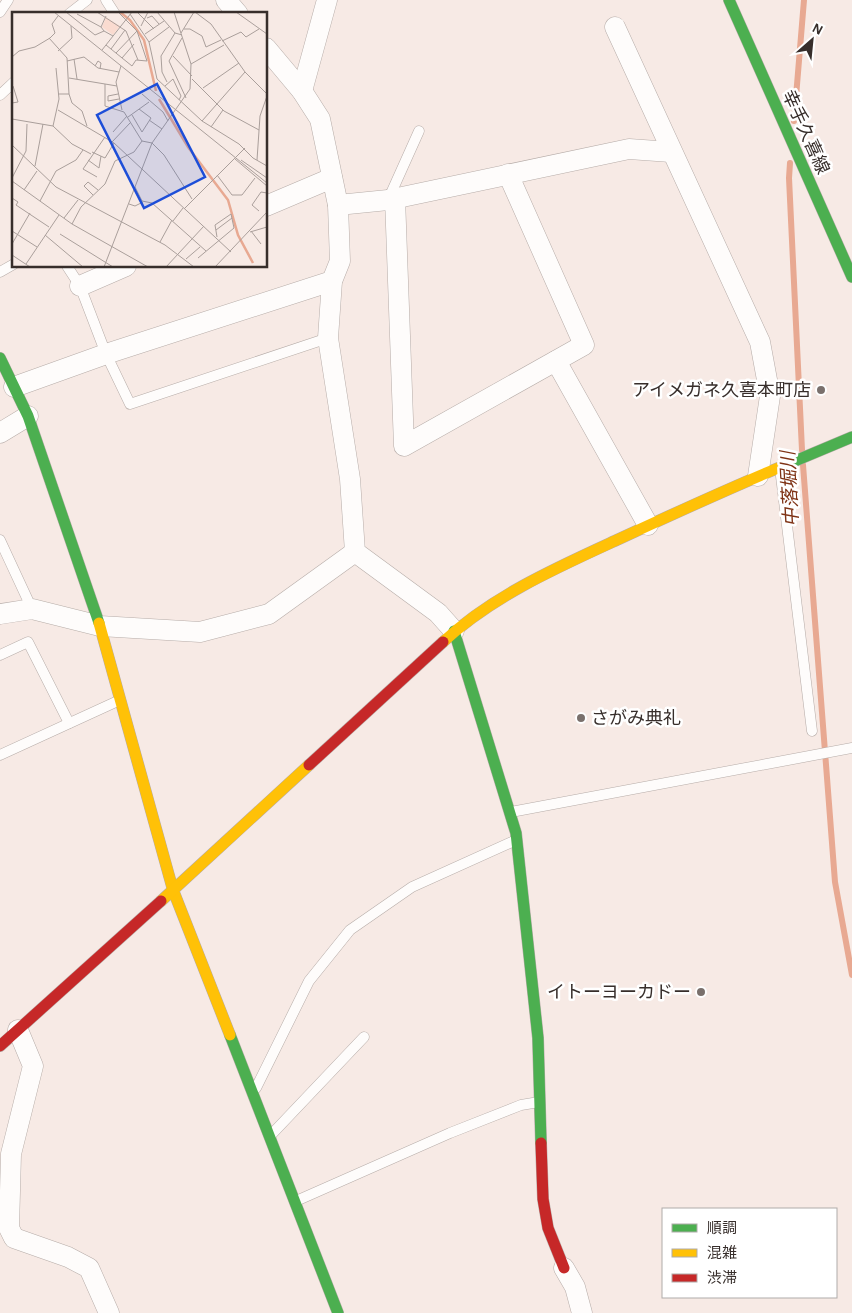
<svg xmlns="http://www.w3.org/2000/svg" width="852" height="1313" font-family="'Alegreya Sans','Noto Sans JP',sans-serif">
<rect width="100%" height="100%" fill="#f7eae5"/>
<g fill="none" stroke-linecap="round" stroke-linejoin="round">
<g stroke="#e8a992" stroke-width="6">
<polyline points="794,121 804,0"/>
<polyline points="790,163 789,178 802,450"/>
<polyline points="803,465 835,882 852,975"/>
</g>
<defs>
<g id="lane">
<polyline points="106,0 115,14"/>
<polyline points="0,12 8,0"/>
<polyline points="69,14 87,0"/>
<polyline points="0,95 14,82"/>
<polyline points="388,200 419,131"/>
<polyline points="67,266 80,286 106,354 130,404 328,338"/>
<polyline points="0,272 14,264"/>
<polyline points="780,468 812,731"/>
<polyline points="0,540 32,609"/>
<polyline points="0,655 28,642 69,723"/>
<polyline points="0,755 120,700"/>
<polyline points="511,812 852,748"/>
<polyline points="256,1088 309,981 350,930 412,887 514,841"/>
<polyline points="270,1136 364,1037"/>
<polyline points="296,1201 450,1133 521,1105 539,1102"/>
</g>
<g id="street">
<polyline points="226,0 238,14"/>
<polyline points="615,27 760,342 770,396 758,476"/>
<polyline points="266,48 302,91 320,119 338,205 340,261 332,281 328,338 350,479 355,552 438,613 454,631"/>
<polyline points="302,91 327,0"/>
<polyline points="395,198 404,446 584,345 508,174"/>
<polyline points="338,205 388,200 629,149 671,152"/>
<polyline points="266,206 332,178"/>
<polyline points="80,286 126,266"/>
<polyline points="556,361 648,525"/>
<polyline points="14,387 106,354 332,281"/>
<polyline points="0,433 28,416"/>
<polyline points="0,614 32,609 100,626 200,632 269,614 355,552"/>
<polyline points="18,1030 33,1066 11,1154 9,1228 14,1238 68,1257 89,1268 109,1313"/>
<polyline points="564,1268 575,1287 582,1313"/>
</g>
<g id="fast">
<polyline points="729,0 852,277"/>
<polyline points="0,358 28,416 99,623"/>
<polyline points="783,466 852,437"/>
<polyline points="454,631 516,833 538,1038 541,1143"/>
<polyline points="230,1035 338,1313"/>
</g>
<g id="slow">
<polyline points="99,623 173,890 230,1035"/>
<path d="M443,642C492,596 558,567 619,539C673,514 727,489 783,466"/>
<polyline points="161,901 309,765"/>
</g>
<g id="jam">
<polyline points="309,765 443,642"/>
<polyline points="0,1046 161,901"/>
<polyline points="541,1143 543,1199 548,1228 564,1268"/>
</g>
</defs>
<use href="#lane" stroke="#b6aca8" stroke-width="11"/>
<use href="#street" stroke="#b6aca8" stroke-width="21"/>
<use href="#fast" stroke="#b6aca8" stroke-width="12"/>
<use href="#slow" stroke="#b6aca8" stroke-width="12"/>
<use href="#jam" stroke="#b6aca8" stroke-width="12"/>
<use href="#lane" stroke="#fefcfb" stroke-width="10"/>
<use href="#street" stroke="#fefcfb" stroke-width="20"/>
<use href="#fast" stroke="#4caf50" stroke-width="11"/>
<use href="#slow" stroke="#ffc107" stroke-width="11"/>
<use href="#jam" stroke="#c62828" stroke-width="11"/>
</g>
<g fill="#7a706c" stroke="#fff" stroke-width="2">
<circle cx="821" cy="390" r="5"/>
<circle cx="581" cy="718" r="5"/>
<circle cx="701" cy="992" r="5"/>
</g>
<g text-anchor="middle" stroke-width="5" stroke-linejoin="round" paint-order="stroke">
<g font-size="18" fill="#372e2b" stroke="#fff">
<text transform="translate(806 132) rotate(66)" y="6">幸手久喜線</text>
</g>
<g font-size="18" fill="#372e2b" stroke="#fff" text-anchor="end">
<text x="811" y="396">アイメガネ久喜本町店</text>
<text x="591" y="724" text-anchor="start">さがみ典礼</text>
<text x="691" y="998">イトーヨーカドー</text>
</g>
<g font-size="19" font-style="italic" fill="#7f3316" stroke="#fff">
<text transform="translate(789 489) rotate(-93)" y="7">中落堀川</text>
</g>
</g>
<g transform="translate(12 12)">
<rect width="255" height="255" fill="#f7eae5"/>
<path d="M94,5L108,14L101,23L90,15Z" fill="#fadbd0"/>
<path fill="none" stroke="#e8a992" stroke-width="2.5" d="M108,0L118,8L132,28L144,79M147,87L176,135L216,188L226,223L241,251"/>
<path fill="none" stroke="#aa9f9b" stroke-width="1" d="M42,0L255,171M54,0L83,23L92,19L101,24M85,0L114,19L126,48M125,0L142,17M145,0L163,21L170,23M183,0L199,12L233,60L255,82M224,0L255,22M65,2L89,15M118,2L137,30L145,67L190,109L227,132L241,146L255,154M135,6L140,4L147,12M129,14L136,0M172,17H178L190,24L194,35L209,28M92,19L89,15L94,4M169,21L182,0M133,22L152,9M37,26L55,46L57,82H46M170,26L157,49L174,86M210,29L229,20L234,25L247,17M137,30L157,15M94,33L120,54L124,48L135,49L125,19L106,0M99,37L113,18M90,38L120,0M46,39L60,26L59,14M104,41L125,19M161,44L180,64M0,45L7,39L23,35L38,26L43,21L40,12L46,4M110,46L122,32M62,47L65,67M55,49L72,45L86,56L107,60M179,52L212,33M83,54L86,49L89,51L88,57M109,54L104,70L110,98M57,66L105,74M180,67L212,99L247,118M155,70L150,60L149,44L163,21M93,72V94L112,100L130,129L140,131L152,143L180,187M153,74L161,67L169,84L167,88M191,76L227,51M57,82L60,91L70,99L75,114M106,82L96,84V89L107,87M130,82L151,100L156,109M0,91L6,90L1,74M46,98L102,131L219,240M120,103L130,120L139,106L127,97M116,105L137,90M0,107L41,114L60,132L79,142M137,108L150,117M190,109L233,60M41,114L47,87L44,56M199,115L211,98M101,120L115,104M100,130L118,111M0,133L44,175L153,233L182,255M80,140L93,146L102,131M223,147L255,174M76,148L87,156L89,144M229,148L255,166M245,148L248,104L255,84M23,154L31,112M205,163L220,183H230L243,166M85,165L71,157L93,125M0,166L14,139L15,112M0,169L60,212L136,255M123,175L130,189L140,191L194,239M12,178L25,159M81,183L72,174L76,170L86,178M0,186L6,190L4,193L37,215M28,189L44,159L64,148L71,138M117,192L123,194L131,190M172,197L233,136M247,199L240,193L249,180L255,181M52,206L66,188M161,209L171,196M60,212L69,195L93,172L103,149L122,140L130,129M204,218L220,206M0,219L25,235M239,219L249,232M238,220L255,215M48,222L101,255M33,223L71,255M148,230L160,208M0,232L18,201M0,243L18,255M186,246L222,216L219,202L203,213L205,225M174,247L188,235M14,252L47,203M92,255L140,131L178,77L179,52L162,0M154,255L192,214M203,255L255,200"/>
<path fill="#1d4ed8" fill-opacity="0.15" stroke="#1d4ed8" stroke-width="2.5" d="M145,72L193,165L132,196L85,103Z"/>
<rect width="255" height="255" fill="none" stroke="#372e2b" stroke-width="2.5"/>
</g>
<rect x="662" y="1208" width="175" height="90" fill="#ffffff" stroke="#afabaa"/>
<rect x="672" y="1224" width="25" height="8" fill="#4caf50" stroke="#afabaa"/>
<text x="707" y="1233" font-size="15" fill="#372e2b">順調</text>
<rect x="672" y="1249" width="25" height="8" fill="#ffc107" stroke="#afabaa"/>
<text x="707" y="1258" font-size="15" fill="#372e2b">混雑</text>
<rect x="672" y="1274" width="25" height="8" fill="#c62828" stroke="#afabaa"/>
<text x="707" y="1283" font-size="15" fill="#372e2b">渋滞</text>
<g transform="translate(812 40) rotate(27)" stroke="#ffffff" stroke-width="4" paint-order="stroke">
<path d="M0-4L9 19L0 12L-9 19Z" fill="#372e2b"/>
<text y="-8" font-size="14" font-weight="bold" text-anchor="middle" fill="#372e2b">N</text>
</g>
</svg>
